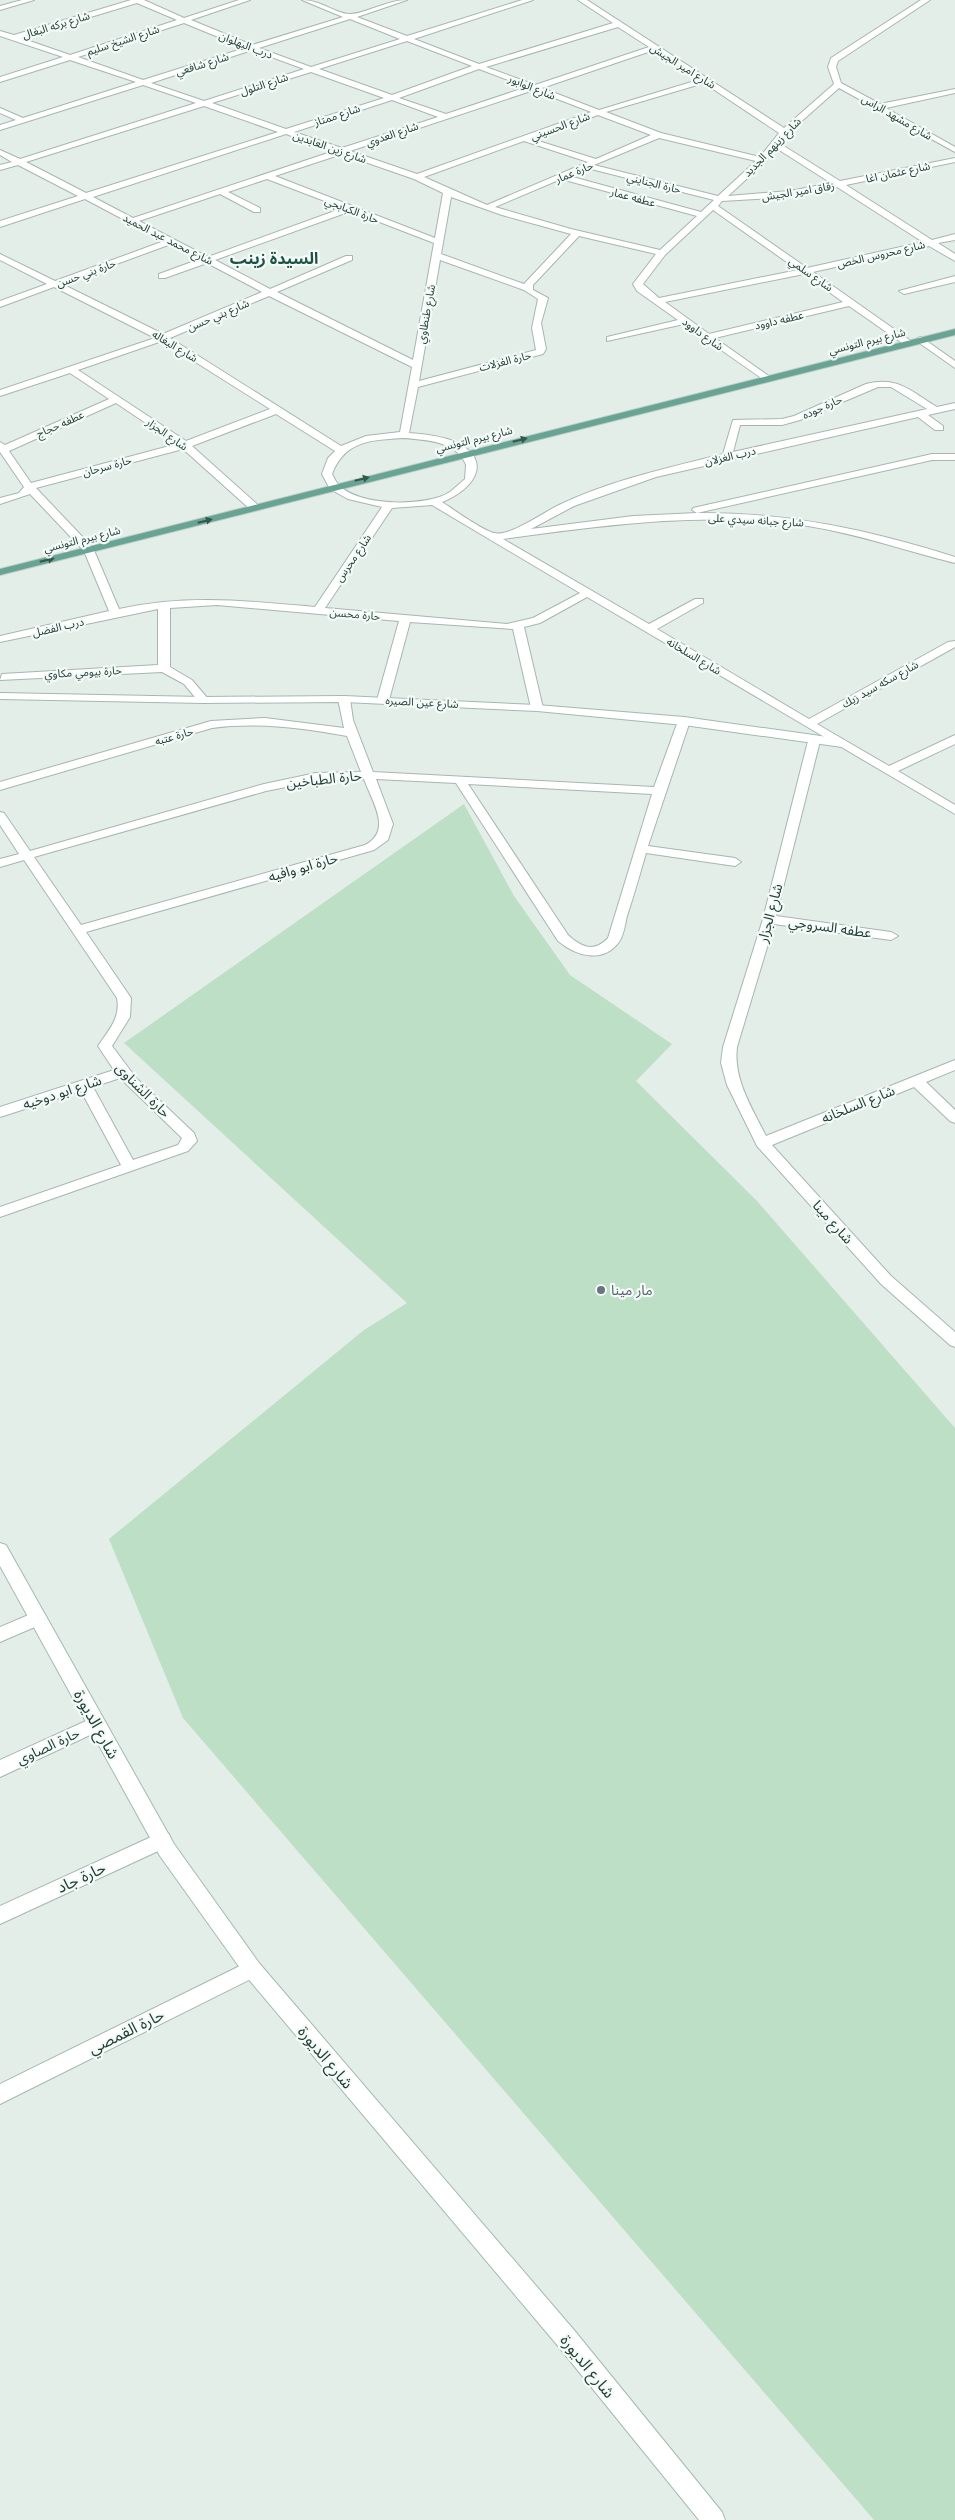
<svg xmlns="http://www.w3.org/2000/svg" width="955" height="2520" font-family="'Fira Sans','Noto Sans Arabic',sans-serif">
<rect width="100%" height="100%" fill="#e4eee9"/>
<polygon fill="#bcdfc5" points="464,804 514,896 570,975 672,1044 636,1081 757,1201 955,1428 955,2520 874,2520 183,1718 109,1539 364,1330 407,1303 124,1043"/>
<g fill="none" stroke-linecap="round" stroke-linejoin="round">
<defs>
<g id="street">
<polygon points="22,0 34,0 0,10 0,6"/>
<path d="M131,0H144L184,18L239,0H250L191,20L252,45L343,17L302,0C321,0 336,14 350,14C365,14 387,0 407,0L357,17L407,36L522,0H533L414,39L479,64L613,23L578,0H587L784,128L834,84L828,67L831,58L921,0H930L838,61L836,67L841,83L880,104L955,89V93L886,108L955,147V152L839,88L787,134L779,143L840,181L955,158V162L846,185L932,240L955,234V240L938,243L955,254V261L929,246L813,272L911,341V345H905L849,306L715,338L770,377L772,379L767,382L684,324L607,341V337L678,320L637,291L633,284L656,254L579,236L533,285V290L548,298L541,323L546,349L543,354L418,387L409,433C425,434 441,436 456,442C496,462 471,491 442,502C454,510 482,530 494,533C510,537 544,512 559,505C611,480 668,468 723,454L733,420L782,419L794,416L866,384C898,376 910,391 937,407L955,403V409L928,415L943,426V430H935L918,417L656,477L574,506L531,529L633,516L697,513L692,510L693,508L932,454H955V460H932L697,513C786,512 870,530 955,557V563C906,551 859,534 808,526C706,511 605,525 503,539L649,624L695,599H703V603L657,629L809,719L948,642L955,641V647L817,724L889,766L955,735V744L898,771L955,805V814L587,597L540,623L524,627L543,708L537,711L531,708L513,629L410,622L389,700L383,703L377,700L399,621L217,605L170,608V667L192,680L209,700L207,702H199L184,684L162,672L0,680L2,674L158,665V609L0,642V636L109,611L84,551L30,494L0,504V498L19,493L24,487L0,452V442L5,445L109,399L70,373L0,396V390L155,338L54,287L0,307V301L47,284L0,260V254L55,281L164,241L85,199L0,227V221L78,196L18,165L0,170V165L12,162L0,155V150L20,159L196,103L143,85L0,130V125L16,120L0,113V108L23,118L136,82L70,60L0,82V77L63,57L0,36V31L14,35ZM137,3L177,20L70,55L21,38ZM350,19L400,39L311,67L259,48ZM184,23L245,48L143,80L78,57ZM618,27L649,47L535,85L486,67ZM407,41L472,66L392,95L319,69ZM252,50L304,69L204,101L151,83ZM654,50L698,80L599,110L542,88ZM479,69L527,87L446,114L399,98ZM311,72L384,98L286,129L212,103ZM704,83L779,133L760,157L661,133L606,112ZM534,90L591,112L417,174L350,151ZM392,100L438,117L342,148L294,132ZM204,106L278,132L86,193L26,162ZM598,115L651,135L596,159L532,139ZM286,134L334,151L133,218L93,197ZM659,138L756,161L718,196L594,165ZM524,141L588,162L487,205L424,177ZM776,148L831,183L790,191L728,196L765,162ZM342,154L414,179L443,193L435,238L275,176ZM587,168L714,200L701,212L569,176ZM267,179L343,208L208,257L139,221L220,194L254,212H260V208L228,192ZM561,179L697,216L660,250L571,229L495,207ZM837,187L923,242L807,268L718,206L722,201L790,197ZM451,197L502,215L571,234L524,284L441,254ZM713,210L798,270L659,298L643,284L665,255ZM351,211L434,243L413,360L277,292L352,260V256H346L270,289L215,260ZM171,244L200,259L159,274V278H165L207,263L262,292L163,334L62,284ZM440,260L524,290L538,299L532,328L536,350L419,381ZM804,274L843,302L709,334L665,302ZM269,296L412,367L400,432L366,436L341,446L170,338ZM162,341L270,409L186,441L78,370ZM878,387H891L927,409L733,452L740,425H782L800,420ZM116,403L177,444L31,483L9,451ZM276,414L335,451L328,458L322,474L330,489L348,499L382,507L315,607C248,601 187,594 119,609L93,548L36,488L183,449L251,510H259V506L192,446ZM404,438C426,440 457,441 466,465L465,479C460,483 455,488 450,492C427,507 357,507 338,484C335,481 334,477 332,474C345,440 372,440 404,438ZM432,505L580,593L533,618L507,624L325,608L392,508Z"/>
<polygon points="955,276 955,282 904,294 899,291"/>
<polygon points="921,337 955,361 955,368 918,342 918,338"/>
<path d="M344,696L350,699L353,720L373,772L654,787L678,721L684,717L688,719L690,721L648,846L735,858L741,862L735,866L646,853C640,874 634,895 627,916C625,924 624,935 619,942C603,964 576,956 558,941L456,783L376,779L393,824L388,840L374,850L86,932L131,998L130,1017L112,1046L136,1078L194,1133L197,1141L188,1151L0,1217V1207L121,1165L81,1091L0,1117V1107L114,1070L98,1046C108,1031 121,1018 117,998L24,860L0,867V859L19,854L0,825V812L4,813L30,851L264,784L316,773L361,772L347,736C302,728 258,722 212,728L0,790V782L211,721L265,718L344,728L338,699ZM364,779C372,802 393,830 365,845L81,925L34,857L266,791L316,781ZM468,784L652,794L608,938C594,953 581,947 568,935ZM120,1078L182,1138L178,1145L133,1160L93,1087Z"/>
<path d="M814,737L820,741L776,916L891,932L898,936L891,940L774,924L737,1047C733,1079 752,1108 766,1136L955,1060V1070L926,1082L955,1110V1123L950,1121L914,1087L772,1145L891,1276L955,1332V1347L950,1345L881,1284L757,1146L727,1085L721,1063L723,1047L763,919L808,741Z"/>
<polygon points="38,1611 44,1613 47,1618 44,1623 0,1642 0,1627"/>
<polygon points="97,1716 103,1719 106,1724 103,1729 0,1777 0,1760"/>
<polygon points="162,1832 169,1834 171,1840 169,1846 0,1924 0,1906"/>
<polygon points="252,1960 259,1963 262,1969 259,1975 0,2104 0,2084"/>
</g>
<g id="secondary">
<polygon points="0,693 203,697 344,696 537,705 684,717 842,739 848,743 842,747 684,725 537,711 344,702 203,703 0,699"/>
<polygon points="0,1543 6,1545 174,1844 259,1963 574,2330 722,2512 725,2520 699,2520 558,2346 245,1975 160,1856 0,1566"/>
</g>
<polygon id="primary" points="955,329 955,335 0,575 0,569"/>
</defs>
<use href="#street" stroke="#a6b6b0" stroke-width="2"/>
<use href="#secondary" stroke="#a1bab1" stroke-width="2"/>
<use href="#primary" stroke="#c1cac7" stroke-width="2"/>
<use href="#street" fill="#fff" fill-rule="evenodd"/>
<use href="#secondary" fill="#fff" fill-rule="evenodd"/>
<use href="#primary" fill="#67a494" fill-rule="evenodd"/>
</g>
<defs><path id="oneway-solid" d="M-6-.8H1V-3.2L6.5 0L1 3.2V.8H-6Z" transform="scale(1.25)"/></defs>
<g fill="#33594f">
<use href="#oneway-solid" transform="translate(520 440) rotate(-14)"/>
<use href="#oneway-solid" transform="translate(362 479) rotate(-14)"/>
<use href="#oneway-solid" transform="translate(205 521) rotate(-14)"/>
<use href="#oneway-solid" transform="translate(47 560) rotate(-13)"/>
</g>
<circle fill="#6b7280" stroke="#f4faf7" stroke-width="2" cx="601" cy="1290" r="5"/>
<g text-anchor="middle" stroke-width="4.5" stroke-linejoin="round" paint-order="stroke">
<g font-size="11" fill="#224038" stroke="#f4faf7">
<text transform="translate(56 25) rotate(-17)" y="4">شارع بركه البغال</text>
<text transform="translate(123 40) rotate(-18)" y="4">شارع الشيخ سليم</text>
<text transform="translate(246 45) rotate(21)" y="4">درب البهلوان</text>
<text transform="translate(202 64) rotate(-17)" y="4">شارع شافعي</text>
<text transform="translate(683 66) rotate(32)" y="4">شارع امير الجيش</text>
<text transform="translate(264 84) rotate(-18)" y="4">شارع التلول</text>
<text transform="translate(532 87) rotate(22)" y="4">شارع الوابور</text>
<text transform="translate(337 115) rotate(-18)" y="4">شارع ممتاز</text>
<text transform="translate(897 117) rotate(30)" y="4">شارع مشهد الراس</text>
<text transform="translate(560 126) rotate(-20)" y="4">شارع الحسيني</text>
<text transform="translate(392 134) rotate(-19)" y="4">شارع العدوي</text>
<text transform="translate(330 147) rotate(19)" y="4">شارع زين العابدين</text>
<text transform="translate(772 147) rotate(-46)" y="4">شارع زينهم الجديد</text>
<text transform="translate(574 172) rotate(-22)" y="4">حارة عمار</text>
<text transform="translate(898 172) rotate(-12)" y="4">شارع عثمان اغا</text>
<text transform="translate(654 183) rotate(14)" y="4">حارة الجنايني</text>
<text transform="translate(798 191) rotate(-9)" y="4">زقاق امير الجيش</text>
<text transform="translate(633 197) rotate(15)" y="4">عطفه عمار</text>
<text transform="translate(352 210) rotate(21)" y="4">حارة الكبابجي</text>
<text transform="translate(168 239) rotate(27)" y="4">شارع محمد عبد الحميد</text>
<text transform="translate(881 254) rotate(-13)" y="4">شارع محروس الخص</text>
<text transform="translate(86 273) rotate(-20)" y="4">حارة بني حسن</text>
<text transform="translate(811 274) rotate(35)" y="4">شارع سلمي</text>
<text transform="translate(426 314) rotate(-80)" y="4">شارع طنطاوي</text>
<text transform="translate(218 315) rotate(-23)" y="4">شارع بني حسن</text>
<text transform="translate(779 320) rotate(-13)" y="4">عطفه داوود</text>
<text transform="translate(703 334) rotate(36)" y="4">شارع داوود</text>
<text transform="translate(867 341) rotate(-14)" y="4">شارع بيرم التونسي</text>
<text transform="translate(175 346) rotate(31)" y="4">شارع البغاله</text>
<text transform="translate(505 361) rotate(-14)" y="4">حارة الغزلات</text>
<text transform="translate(822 407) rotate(-24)" y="4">حارة جوده</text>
<text transform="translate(60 424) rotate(-24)" y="4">عطفه حجاج</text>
<text transform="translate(167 434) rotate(35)" y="4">شارع الجزار</text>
<text transform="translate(474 439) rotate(-14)" y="4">شارع بيرم التونسي</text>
<text transform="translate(730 456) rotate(-13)" y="4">درب الغزلان</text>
<text transform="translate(107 466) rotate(-15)" y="4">حارة سرحان</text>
<text transform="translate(756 520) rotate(3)" y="4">شارع جبانه سيدي على</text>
<text transform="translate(82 539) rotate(-14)" y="4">شارع بيرم التونسي</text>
<text transform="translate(353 558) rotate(-56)" y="4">شارع محرس</text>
<text transform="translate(355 614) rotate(5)" y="4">حارة محسن</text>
<text transform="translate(58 627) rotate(-13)" y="4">درب الفضل</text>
<text transform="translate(694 656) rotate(31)" y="4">شارع السلخانه</text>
<text transform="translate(83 672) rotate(-3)" y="4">حارة بيومي مكاوي</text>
<text transform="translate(880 684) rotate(-29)" y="4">شارع سكه سيد زيك</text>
<text transform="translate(422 702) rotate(3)" y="4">شارع عين الصيره</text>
<text transform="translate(174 736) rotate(-16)" y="4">حارة عتبه</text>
</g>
<g font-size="14" fill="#224038" stroke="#f4faf7">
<text transform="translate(324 779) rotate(-6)" y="5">حارة الطباخين</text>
<text transform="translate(303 867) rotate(-16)" y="5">حارة ابو وافيه</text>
<text transform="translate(770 913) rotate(-75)" y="5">شارع الجزار</text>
<text transform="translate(830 927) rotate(8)" y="5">عطفه السروجي</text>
<text transform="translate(143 1090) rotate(45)" y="5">حارة الشناوى</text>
<text transform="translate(62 1092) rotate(-18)" y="5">شارع ابو دوخيه</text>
<text transform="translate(858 1104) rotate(-22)" y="5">شارع السلخانه</text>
<text transform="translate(833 1222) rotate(48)" y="5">شارع مينا</text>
<text transform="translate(48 1746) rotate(-25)" y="5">حارة الصاوي</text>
</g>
<g font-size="14" fill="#5b616d" stroke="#f4faf7" text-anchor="start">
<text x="611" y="1295">مار مينا</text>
</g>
<g font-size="16" font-weight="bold" fill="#1d5346" stroke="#f4faf7">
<text x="274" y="264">السيدة زينب</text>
</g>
<g font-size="16" fill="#224038" stroke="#f4faf7">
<text transform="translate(97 1724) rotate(61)" y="6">شارع الديورة</text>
<text transform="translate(81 1877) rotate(-25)" y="6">حارة جاد</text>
<text transform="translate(126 2031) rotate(-26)" y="6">حارة القمصي</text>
<text transform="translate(326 2057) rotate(50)" y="6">شارع الديورة</text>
<text transform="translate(588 2366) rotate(51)" y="6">شارع الديورة</text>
</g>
</g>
</svg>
